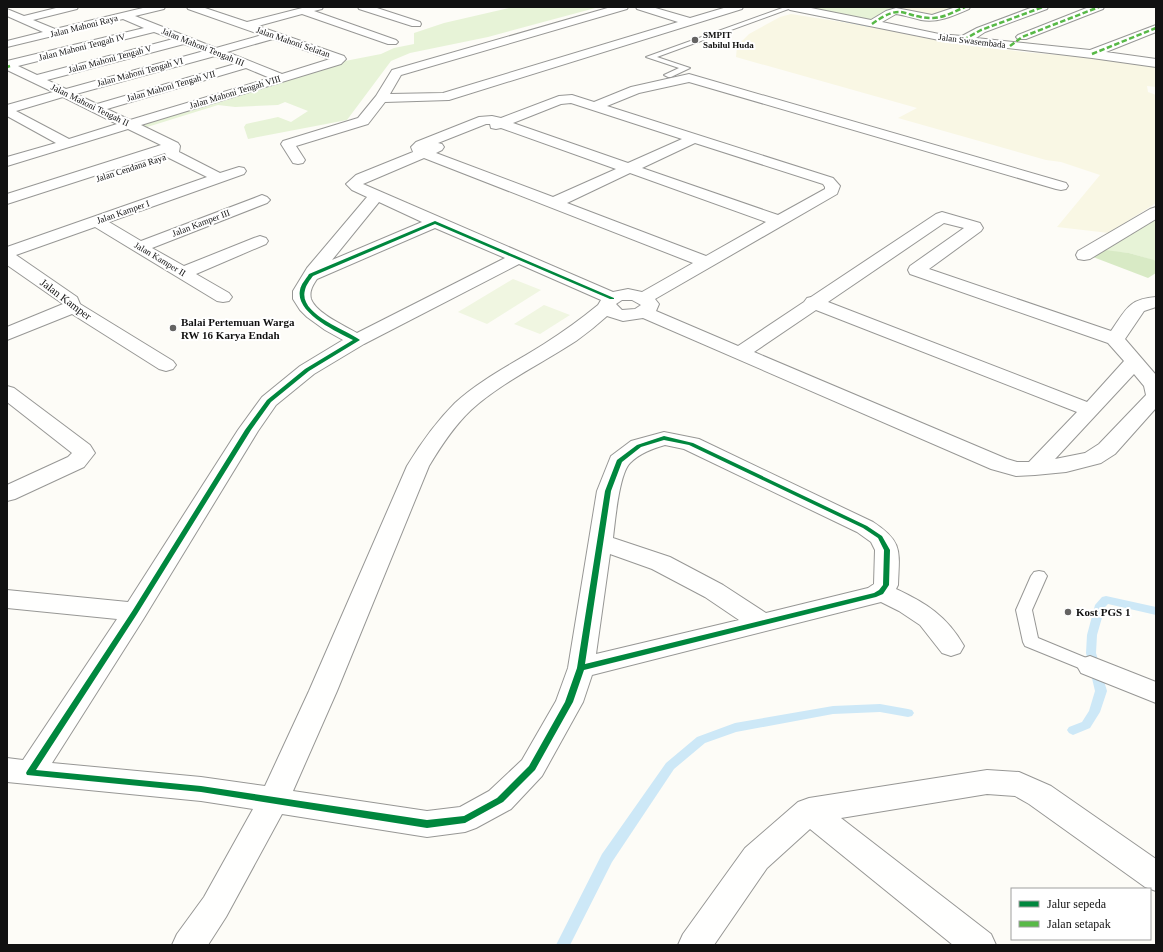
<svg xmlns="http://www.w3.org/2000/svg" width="1163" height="952" font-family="'Times New Roman',serif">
<rect width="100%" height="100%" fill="#fdfcf7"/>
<g fill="#f9f7e4">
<polygon points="903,7 961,7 937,17 899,9"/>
<polygon points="791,14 861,25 940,41 1023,52 1094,58 1156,67 1156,87 1147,86 1148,92 1156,95 1156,203 1109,233 1057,227 1100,175 1061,162 1046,160 898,118 917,108 736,57 737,46 749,34 780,17"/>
</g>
<g fill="#e7f3d7">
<polygon points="513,7 599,7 488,37 410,53 391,61 347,120 248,139 244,127 246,124 278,117 291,122 308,111 285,102 278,105 235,107 218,105 144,128 138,125 345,61 381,54 394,48 414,44 414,33 444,23"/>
<polygon points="799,7 900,7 886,10 870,22"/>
<polygon points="1156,218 1156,261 1129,253 1102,251"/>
</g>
<polygon fill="#d8eac5" points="1105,250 1129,253 1154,260 1156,261 1156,273 1148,278 1093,257"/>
<g fill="#f0f6e1">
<polygon points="513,279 541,290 487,324 458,312"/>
<polygon points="544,305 570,315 540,334 514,324"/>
</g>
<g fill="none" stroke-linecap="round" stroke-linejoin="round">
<g fill="#cde8f7" fill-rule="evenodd">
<polygon points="774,7 782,7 868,24 871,23 873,24 869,27"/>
<polygon points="898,7 904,7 895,10 895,8"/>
<polygon points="1106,596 1156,607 1156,615 1108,604 1105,607 1097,635 1096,653 1107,691 1100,712 1090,728 1073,735 1069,733 1067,730 1069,727 1082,722 1089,711 1095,691 1086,653 1087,635 1095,605 1102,597"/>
<polygon points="880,704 908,709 912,710 914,713 912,716 908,717 880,712 833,714 736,732 705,743 674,769 612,862 570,945 556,945 602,854 666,763 697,737 735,723 833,706"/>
</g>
<defs>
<g id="service">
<polygon points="785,7 794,7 657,57 690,68 671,77 668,77 664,75 679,68 646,57"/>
<polygon points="1039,571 1044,572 1047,576 1032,610 1038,638 1096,662 1098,666 1096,670 1090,672 1084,670 1025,646 1023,642 1016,610 1031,576 1034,572"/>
</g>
<g id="minor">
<path d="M60,7H78L77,9L33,20L55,29L147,7H165L164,9L135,16L216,48L262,35L188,9L187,7H202L247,22L306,7H323L322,9L314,11L396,40L398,42L396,44H388L302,14L258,26L344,56L346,59L341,64L141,125L178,143L180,146L179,152L220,173L239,167L244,168L246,171L244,174L109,222L141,241L257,197L262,195L267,197L270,200L267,203L152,248L184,266L254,238L260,236L266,238L268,241L266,244L196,274L229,293L232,297L229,301L223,302L217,301L95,227L16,255L77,297L80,304L173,361L176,365L173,369L166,371L159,369L72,314L7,340V327L63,304L7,265V247L207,177L167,157L165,153L7,204V194L161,145L128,129L7,166V157L56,143L7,116V105L53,92L7,70V61L144,28L123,19L7,47V41L43,32L7,16V9L24,16ZM154,32L173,39L37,75L18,66ZM273,39L330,59L282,74L227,52ZM184,44L204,51L66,89L47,80ZM215,56L235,64L97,104L76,94ZM246,68L270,78L130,120L107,109ZM63,97L117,124L69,139L16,111Z"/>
<polygon points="358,7 374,7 420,22 421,24 420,26 412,26 359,9"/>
<polygon points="611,7 628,7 627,9 408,73 401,75 390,94 443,93 678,22 637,9 636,7 652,7 690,18 727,7 743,7 742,9 449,100 385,102 368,124 296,146 305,160 303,163 298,164 293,163 281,144 283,141 358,118 376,96 392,70"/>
<path d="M785,7H806L871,20L886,11L896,8L932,15L956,7H970L969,9C953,16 938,23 921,20C912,18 904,15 896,14L882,22L939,34L962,36L977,28L1033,7H1048L1047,9L985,32L976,38L1090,50L1156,25V32L1106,52L1156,59V67L1092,58L939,40L790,10Z"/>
<polygon points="1089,7 1104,7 1103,9 1026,39 1018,39 1016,37 1018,35"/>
<path d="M689,74L1066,183L1068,186L1066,189L1061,190L1056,189L689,82L639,93L607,106L833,178L840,186L837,194L655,299L659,304L656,311L738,346L804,302L807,298L811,297L936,214L942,212L980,223L983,228L981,231L929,269L1111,331C1126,310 1128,299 1156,297V307L1144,311L1125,339L1156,375V408L1115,454L1101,463L1066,472L1035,475L1016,476L991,469L643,318L623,321L607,316C597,325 587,333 576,341C541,364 502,382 471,410C454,426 441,446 429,466L337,691L293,791L427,811L460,807L489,791L522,760L556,701L568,668L597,491L611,456L631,441L664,432L699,439L873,522C904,542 899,552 898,585L896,589C926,603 947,616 964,646L960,653L951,656L942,653L920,625L899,611L881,602L592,675L583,702L542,776L511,809L476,828L465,832L427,837L282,814L226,917L208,945H172L177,934L204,897L253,809L201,801L7,782V758L23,760L117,619L7,608V590L128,602L238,430L262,397L300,366L343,340L325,330L307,317L300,310L293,299V291L307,268L367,197L352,190L346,184L356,175L413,152L411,147L416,142L479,117L492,116L501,118L559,96L572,95L594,102L631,87ZM571,103L682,139L628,163L513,123L561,104ZM486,124H490L491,128L496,129L501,128L616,169L553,197L436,153L442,150L444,147L442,144L438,143ZM695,143L823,184L825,187V189L778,215L642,168ZM424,158L693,263L642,292L628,289L613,292L363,184ZM630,173L766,222L706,256L567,203ZM379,202L422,222L332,260ZM944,223L964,228L910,266L908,270L910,274L1108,343L1124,361L1087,402L828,302ZM435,228L505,258L357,333C345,326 316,313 311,299C309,291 313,285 317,279ZM519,264L601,300L598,305C581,319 563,332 544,344C514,363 481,379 455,403C436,422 421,443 407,466L309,691L265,786L201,777L52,763L144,618L258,431L276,405L314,374L364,344ZM622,300H632L641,305L635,309L622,310L616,304ZM816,310L1077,412L1029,462H1017L1007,459L754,352ZM1134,374L1144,386L1146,395L1099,444L1085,453L1055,459ZM665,445L684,449L857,532L871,542L875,550L874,584L868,588L766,613L723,585L670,557L613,538C615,522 619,474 630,463C640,453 652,449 665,445ZM610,554L652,569L705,597L739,620L596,654Z"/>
<polygon points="1156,207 1156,219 1090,259 1084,260 1078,259 1076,255 1078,251 1150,209"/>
<polygon points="7,386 14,388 90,445 95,453 84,467 15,499 7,501 7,485 68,457 72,453 7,402"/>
<polygon points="1090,656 1156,682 1156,703 1081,673 1077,666 1081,659"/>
<polygon points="987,770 1019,772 1051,786 1156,859 1156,891 1145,887 1029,804 1015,796 987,794 841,818 991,934 996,945 953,945 810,829 767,868 714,945 678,945 683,934 745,848 798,802 809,798"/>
</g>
</defs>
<use href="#service" stroke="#979795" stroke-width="2"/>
<use href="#minor" stroke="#979795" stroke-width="2"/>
<use href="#service" fill="#fffffe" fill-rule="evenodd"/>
<use href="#minor" fill="#fffffe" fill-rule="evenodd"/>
<g stroke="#58b947" stroke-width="2.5" stroke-dasharray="5.5 2.5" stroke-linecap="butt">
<path d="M872,24C904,1 902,18 933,18C944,18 955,11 965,7"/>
<polyline points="963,40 981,30 1043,7"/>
<polyline points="1010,46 1022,37 1099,7"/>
<polyline points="1092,54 1156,28"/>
<polyline points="7,67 10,66"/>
</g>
<defs>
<path id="cycleway" d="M435,221L614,298V299H610L435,224L313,276C310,280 306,285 305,290C298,314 345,329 360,340L309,371L271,402L251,430L137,614L36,770L201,786L427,820L464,816L497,798L529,766L565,702L577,668L605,491L617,460L637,445L664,436L693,443L867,526L882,536L890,550L889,585L883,594L876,597L584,670L573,702L535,770L503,802L465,823L427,828L201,792L27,775L26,773L27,771L133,610L245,430L267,400L305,369L353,340C337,332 295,313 300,290C301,284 306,279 309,274ZM664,440L689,445L863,528L878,538L884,550L883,585L879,590L874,593L585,664L611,491L622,462L641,447Z"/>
</defs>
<use href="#cycleway" stroke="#fff" stroke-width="2"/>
<use href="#cycleway" fill="#00873e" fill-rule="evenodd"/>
</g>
<g fill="#646362" stroke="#fff" stroke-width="1.5">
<circle cx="695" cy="40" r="4"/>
<circle cx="173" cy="328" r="4"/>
<circle cx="1068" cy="612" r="4"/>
</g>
<g text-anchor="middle" stroke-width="4" stroke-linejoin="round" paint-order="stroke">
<g font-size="9" fill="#111" stroke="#fff">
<text transform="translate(84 26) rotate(-14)" y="3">Jalan Mahoni Raya</text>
<text transform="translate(972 41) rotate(7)" y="3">Jalan Swasembada</text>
<text transform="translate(293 42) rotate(19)" y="3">Jalan Mahoni Selatan</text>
<text transform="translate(82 47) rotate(-14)" y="3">Jalan Mahoni Tengah IV</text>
<text transform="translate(203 47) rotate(22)" y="3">Jalan Mahoni Tengah III</text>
<text transform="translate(110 59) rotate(-15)" y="3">Jalan Mahoni Tengah V</text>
<text transform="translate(140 72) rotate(-15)" y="3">Jalan Mahoni Tengah VI</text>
<text transform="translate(171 86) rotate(-16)" y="3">Jalan Mahoni Tengah VII</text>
<text transform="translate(235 92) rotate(-17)" y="3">Jalan Mahoni Tengah VIII</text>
<text transform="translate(90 105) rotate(26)" y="3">Jalan Mahoni Tengah II</text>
<text transform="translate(131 168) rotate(-18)" y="3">Jalan Cendana Raya</text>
<text transform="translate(123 212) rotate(-19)" y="3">Jalan Kamper I</text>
<text transform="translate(201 223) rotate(-21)" y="3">Jalan Kamper III</text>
<text transform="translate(160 259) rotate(31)" y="3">Jalan Kamper II</text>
</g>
<g font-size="9" font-weight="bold" fill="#111" stroke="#fff" text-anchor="start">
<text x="703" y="38">SMPIT<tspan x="703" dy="10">Sabilul Huda</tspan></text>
</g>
<g font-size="11" fill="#111" stroke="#fff">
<text transform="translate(66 299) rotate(37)" y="4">Jalan Kamper</text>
</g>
<g font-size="11" font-weight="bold" fill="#111" stroke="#fff" text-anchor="start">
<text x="181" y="326">Balai Pertemuan Warga<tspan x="181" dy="13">RW 16 Karya Endah</tspan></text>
<text x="1076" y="616">Kost PGS 1</text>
</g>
</g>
<rect width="1163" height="952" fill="none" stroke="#111111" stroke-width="16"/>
<rect x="1011" y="888" width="140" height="52" fill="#ffffff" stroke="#a0a0a0"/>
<rect x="1019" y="901" width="20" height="6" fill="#00873e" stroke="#a0a0a0"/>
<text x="1047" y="908" font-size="12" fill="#111111">Jalur sepeda</text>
<rect x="1019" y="921" width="20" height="6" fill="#58b947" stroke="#a0a0a0"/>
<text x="1047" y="928" font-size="12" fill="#111111">Jalan setapak</text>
</svg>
